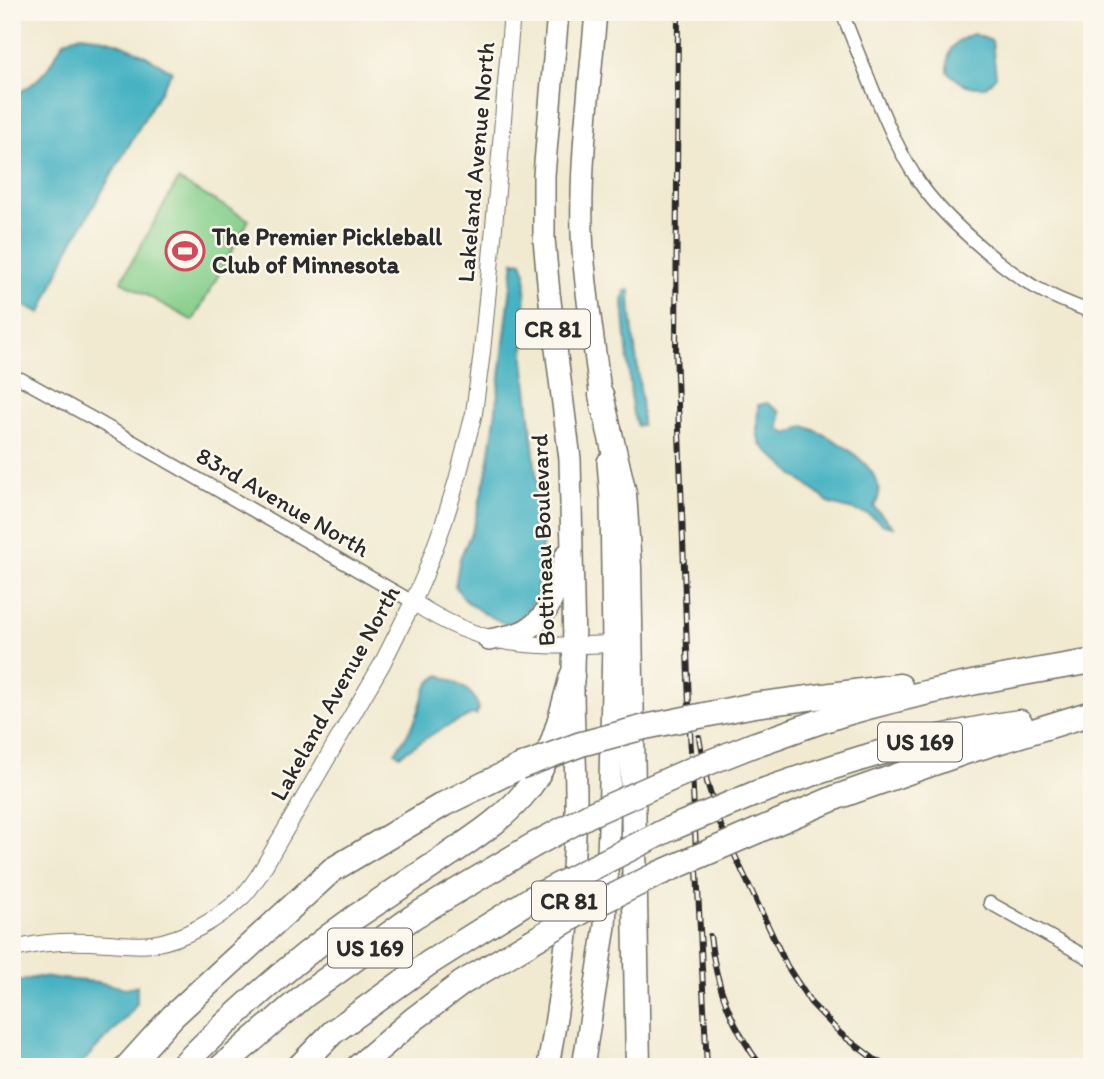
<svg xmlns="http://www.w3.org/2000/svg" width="1104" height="1079" font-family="Itim,sans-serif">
<rect width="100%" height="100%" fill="#fbf7ec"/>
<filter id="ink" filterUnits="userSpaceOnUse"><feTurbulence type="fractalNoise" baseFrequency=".0143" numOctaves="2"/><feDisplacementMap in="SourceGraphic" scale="14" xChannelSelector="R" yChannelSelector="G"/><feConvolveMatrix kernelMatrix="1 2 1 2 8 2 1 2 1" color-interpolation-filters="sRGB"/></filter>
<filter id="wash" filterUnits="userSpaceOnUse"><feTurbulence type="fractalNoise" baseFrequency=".00686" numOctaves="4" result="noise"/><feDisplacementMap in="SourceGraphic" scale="28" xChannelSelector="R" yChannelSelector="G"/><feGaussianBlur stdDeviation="1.57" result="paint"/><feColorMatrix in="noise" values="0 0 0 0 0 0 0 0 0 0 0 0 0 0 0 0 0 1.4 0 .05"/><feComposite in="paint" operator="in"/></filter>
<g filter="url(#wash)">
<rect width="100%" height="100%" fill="#f1ead1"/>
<polygon fill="#86cf8b" stroke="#587d5b" stroke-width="2" points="178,180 249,220 193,321 121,281"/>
<g fill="#46b2c3" stroke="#386e77" stroke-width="2">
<path d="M973,34L992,41L996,76L986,87C967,88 961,84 948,72C947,49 951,43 973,34Z"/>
<path d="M81,35C120,39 139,52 172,71L68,250L41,313L12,300V97L31,85L40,77L48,68L64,41Z"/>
<polygon points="514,261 522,262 526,273 524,360 543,539 536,598 520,618 505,624 480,611 465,600 455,586 460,558 474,526 488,466 495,418"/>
<path d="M630,290C630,336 643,380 642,425L637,426L632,409L623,302L625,291Z"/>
<path d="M767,403L780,412L779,429L788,434L804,426C831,435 897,473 874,507L893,527L884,525L868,514L831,504L794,475L760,444L757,432L758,405Z"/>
<path d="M440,675C457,684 474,689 479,709L476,715L472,714L439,730L400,755L395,752C404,740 413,727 418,713C423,698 424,683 440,675Z"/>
<polygon points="39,977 97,982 125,988 137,986 137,1003 131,1012 78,1067 12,1067 12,982"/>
</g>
</g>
<g filter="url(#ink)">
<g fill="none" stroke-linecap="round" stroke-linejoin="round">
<defs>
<g id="minor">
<path d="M842,12C852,39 863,65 874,92C887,123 900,154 919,182C943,217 997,264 1033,286C1052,297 1072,305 1092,312"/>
<polyline points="21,379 97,421 413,602"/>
<polyline points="990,903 1092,960"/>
</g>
<g id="tertiary">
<path d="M413,602C485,650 530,647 613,644"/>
<path d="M12,950C45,940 76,941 109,943C123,944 139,946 152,944C185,939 219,919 243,896C249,890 254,882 259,875L382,664L413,602L424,577L444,522L457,480L474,413L482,352L494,227L512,12"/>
</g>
<g id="trunk">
<path d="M596,12C590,85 580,159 582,232C584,292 596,350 602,409"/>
<path d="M489,640C498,638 507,637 516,634C551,624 557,586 566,555"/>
<path d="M548,1067C563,982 573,897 576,811C577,756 570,701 574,645L570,459L549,293L544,239V175L558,12"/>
<polyline points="583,1067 605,926 609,829 613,644 611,499 608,462"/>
</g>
<g id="motorway">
<polyline points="601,395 624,493 629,567 638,1067"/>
<polyline points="754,705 900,686"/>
<path d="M753,745C786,734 818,721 850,712C928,690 1008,675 1088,662"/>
<path d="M754,794C841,763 929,735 1020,722"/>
<polyline points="757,831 837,797 968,751 1092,713"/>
<polyline points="127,1067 173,1016 332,870 444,804 519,767"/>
<path d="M181,1067C235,1013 292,962 354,918C385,897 416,877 447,856C476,836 506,817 528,789C553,757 561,714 572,676"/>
<polyline points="221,1067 305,995 413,917 532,846"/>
<polyline points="299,1067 333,1032 429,963 531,899"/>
<polyline points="358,1067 414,1019 462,983 531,942"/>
</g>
</defs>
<use href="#minor" stroke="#706e65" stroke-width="15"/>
<use href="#tertiary" stroke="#706e65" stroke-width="18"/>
<use href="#trunk" stroke="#706e65" stroke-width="24"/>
<use href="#motorway" stroke="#706e65" stroke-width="27"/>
<use href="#minor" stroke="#fff" stroke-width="12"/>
<use href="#tertiary" stroke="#fff" stroke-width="16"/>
<use href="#trunk" stroke="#fff" stroke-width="21"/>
<use href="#motorway" stroke="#fff" stroke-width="24"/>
<defs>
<g id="rail">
<polyline points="678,12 676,349 690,732 707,1067"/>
<polyline points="699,737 707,782 721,826 787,966 811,1003 841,1034 874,1059 888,1067"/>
<path d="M710,936C716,985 731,1027 762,1067"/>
</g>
</defs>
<use href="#rail" stroke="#2b2b2b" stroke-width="6"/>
<use href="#rail" stroke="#fbf7ec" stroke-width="3.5" stroke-dasharray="10" stroke-linecap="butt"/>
<defs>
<g id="motorway-bridge">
<polyline points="519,767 581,744 645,727 754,705"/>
<polyline points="532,846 589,815 695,768 753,745"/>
<polyline points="531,899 667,830 754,794"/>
<polyline points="531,942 585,910 658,874 757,831"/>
</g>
</defs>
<use href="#motorway-bridge" stroke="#706e65" stroke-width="27" stroke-linecap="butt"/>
<use href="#motorway-bridge" stroke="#fff" stroke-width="24"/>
</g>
</g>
<defs>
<symbol id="stadium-ring" viewBox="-11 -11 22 22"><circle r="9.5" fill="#fbf7ec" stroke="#d1495b" stroke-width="1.5"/><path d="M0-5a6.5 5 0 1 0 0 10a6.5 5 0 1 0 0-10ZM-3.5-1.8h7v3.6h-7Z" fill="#d1495b"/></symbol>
</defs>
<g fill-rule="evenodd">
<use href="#stadium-ring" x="163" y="229" width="44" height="44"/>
</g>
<g text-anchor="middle" stroke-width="5" stroke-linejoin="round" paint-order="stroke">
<g fill="#fbf7ec" stroke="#696865" stroke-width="2">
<rect x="516" y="309.5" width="74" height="39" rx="5"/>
<rect x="878" y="722.5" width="84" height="39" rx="5"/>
<rect x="532" y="881.5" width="74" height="39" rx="5"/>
<rect x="328" y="928.5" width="84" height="39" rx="5"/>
</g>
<g font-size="23" font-weight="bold" fill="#2b2b2b">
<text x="553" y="337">CR 81</text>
<text x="920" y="750">US 169</text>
<text x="569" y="909">CR 81</text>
<text x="370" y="956">US 169</text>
</g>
<g font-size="24" fill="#2b2b2b" stroke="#fbf7ec">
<text transform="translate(476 162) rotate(-85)" y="8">Lakeland Avenue North</text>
<text transform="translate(283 502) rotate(30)" y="8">83rd Avenue North</text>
<text transform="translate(543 540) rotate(-92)" y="8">Bottineau Boulevard</text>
<text transform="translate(335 693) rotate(-61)" y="8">Lakeland Avenue North</text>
</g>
<g font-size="24" font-weight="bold" fill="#2b2b2b" stroke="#fbf7ec" text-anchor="start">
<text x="212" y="245">The Premier Pickleball<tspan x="212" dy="28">Club of Minnesota</tspan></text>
</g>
</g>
<rect width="1104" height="1079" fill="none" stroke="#fbf7ec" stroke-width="42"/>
</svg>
